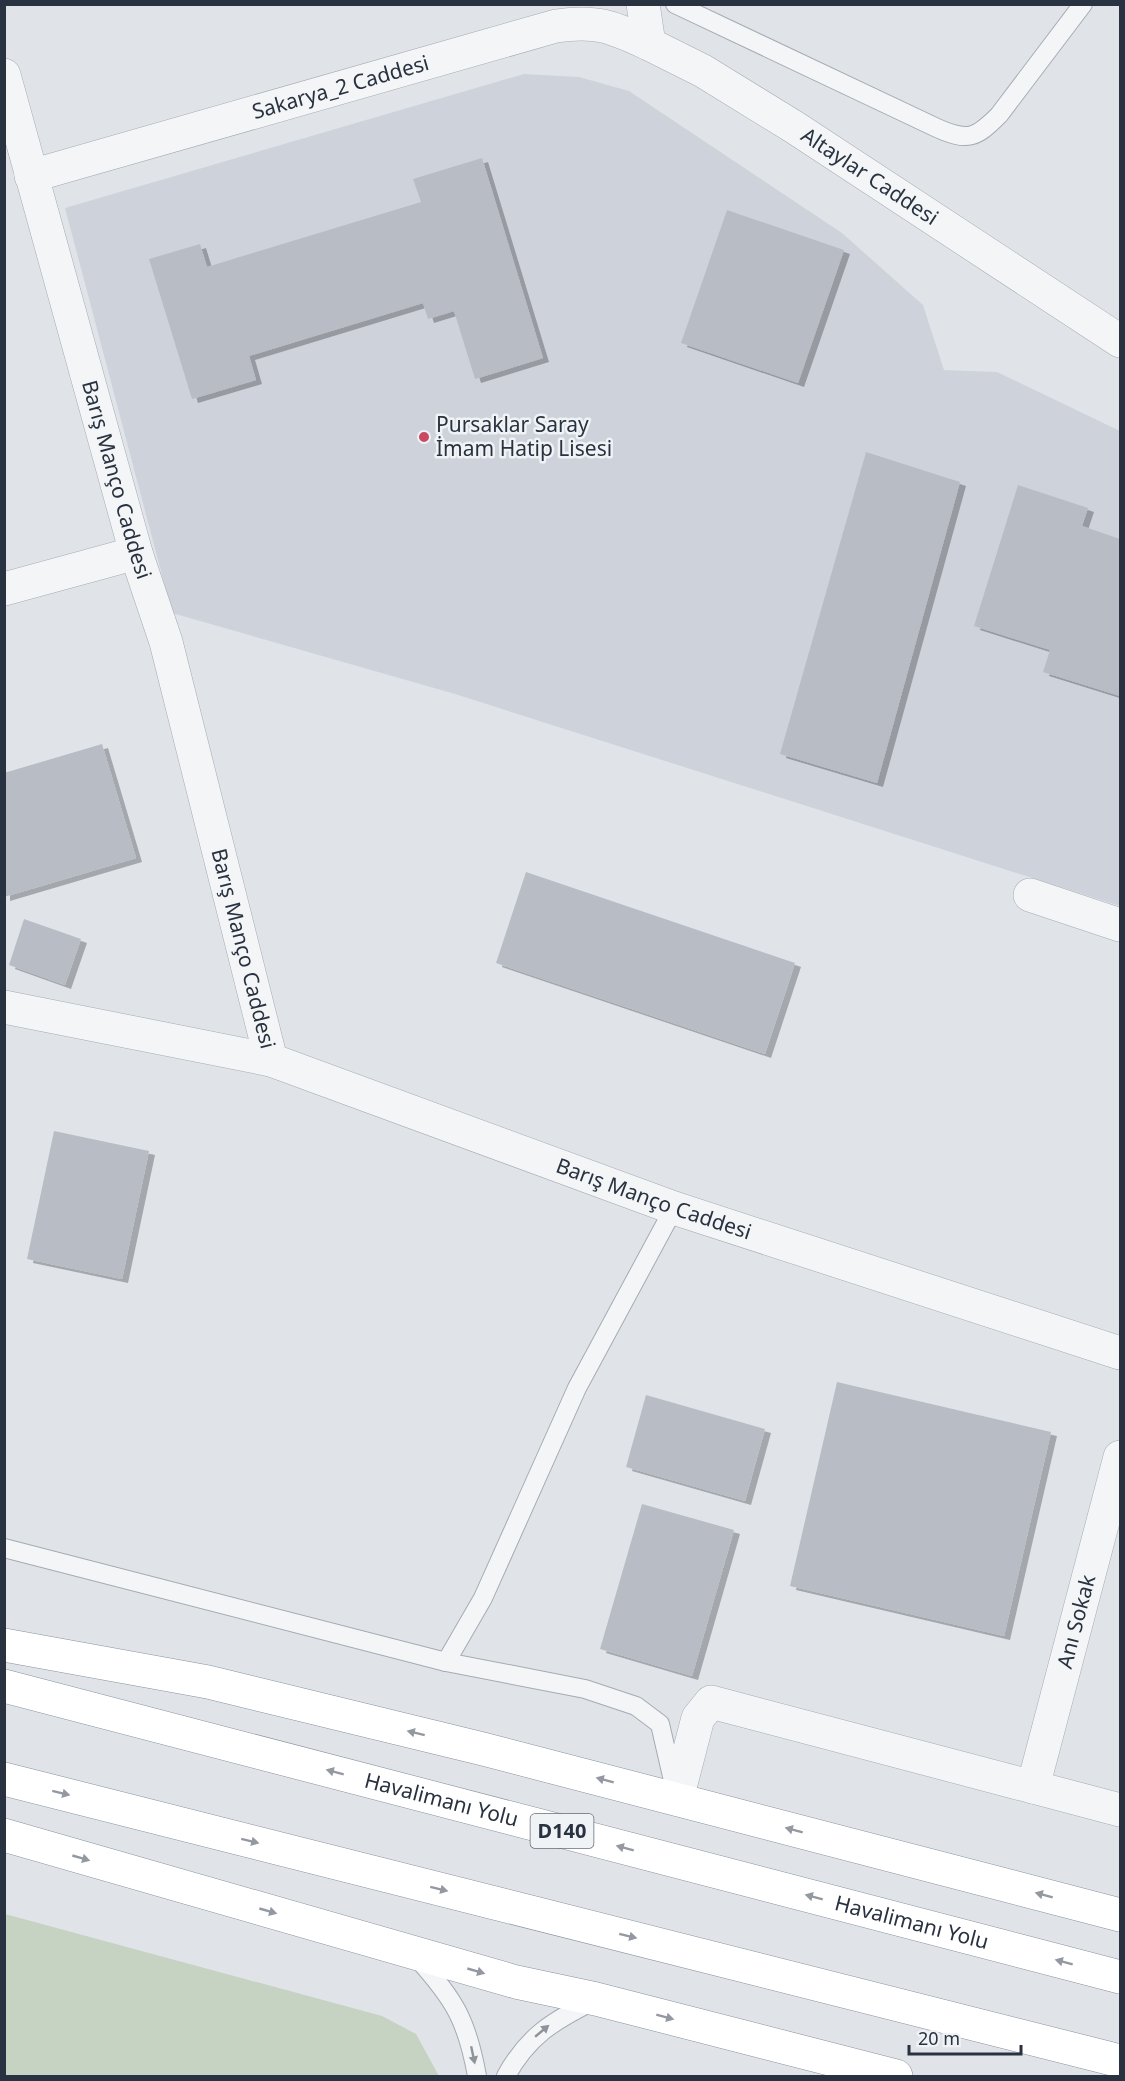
<svg xmlns="http://www.w3.org/2000/svg" width="1125" height="2081" font-family="'Noto Sans',sans-serif">
<defs>
<filter id="shadow"><feDropShadow dx="6" dy="4" stdDeviation="0" flood-color="#0004"/></filter>
</defs>
<rect width="100%" height="100%" fill="#e0e4e9"/>
<polygon fill="#ced3db" points="524,74 579,77 629,91 842,233 923,305 944,370 997,372 1120,431 1120,906 455,694 172,613 65,208"/>
<polygon fill="#c6d2c2" points="5,1914 382,2016 416,2034 439,2076 5,2076"/>
<g fill="#b8bdc5" filter="url(#shadow)">
<polygon points="482,158 543,358 475,379 454,311 428,319 423,303 249,356 256,380 192,399 149,259 200,244 207,267 421,202 413,179"/>
<polygon points="727,210 844,250 798,383 681,343"/>
<polygon points="866,452 960,482 877,783 780,754"/>
<polygon points="1018,485 1088,508 1082,526 1120,539 1120,696 1043,672 1050,650 974,626"/>
<polygon points="102,744 136,858 4,897 4,773"/>
<polygon points="526,872 795,963 765,1054 496,963"/>
<polygon points="24,919 81,939 65,985 9,965"/>
<polygon points="54,1131 149,1151 122,1279 27,1259"/>
<polygon points="837,1382 1051,1432 1004,1636 790,1586"/>
<polygon points="646,1395 765,1429 745,1501 626,1467"/>
<polygon points="642,1504 734,1530 692,1676 600,1649"/>
</g>
<g fill="none" stroke-linecap="round" stroke-linejoin="round">
<defs>
<g id="service">
<path d="M675,4L937,128C968,142 976,138 999,115L1083,4"/>
<polyline points="4,1548 446,1662 585,1689 636,1706 660,1724 674,1785"/>
<polyline points="446,1662 483,1598 577,1388 674,1208"/>
<path d="M417,1958C455,2000 467,2021 477,2076"/>
<path d="M506,2076C528,2036 553,2021 593,2001"/>
</g>
<g id="minor">
<path id="s1" d="M643,4L649,44L703,71L794,127L1120,341"/>
<path id="s2" d="M31,176L556,26C598,20 612,27 649,44"/>
<polyline points="4,589 136,553"/>
<polyline points="1030,895 1120,925"/>
<polyline points="4,1007 271,1060"/>
<path id="s3" d="M1033,1787L1120,1457"/>
<polyline points="677,1799 698,1718 711,1702 1120,1810"/>
</g>
<g id="tertiary">
<path id="s4" d="M4,75L136,553L166,642L271,1060L674,1208L1120,1353"/>
</g>
<g id="trunk">
<polyline points="4,1645 208,1682 483,1749 1120,1915"/>
<path id="s5" d="M4,1686L1120,1977"/>
<polyline points="4,1779 1120,2061"/>
<polyline points="4,1835 516,1982 596,1999 896,2076"/>
</g>
</defs>
<use href="#service" stroke="#a5abb3" stroke-width="20"/>
<use href="#minor" stroke="#a5abb3" stroke-width="34"/>
<use href="#tertiary" stroke="#a5abb3" stroke-width="34"/>
<use href="#trunk" stroke="#88929f" stroke-width="34"/>
<use href="#service" stroke="#f3f5f7" stroke-width="18"/>
<use href="#minor" stroke="#f3f5f7" stroke-width="33"/>
<use href="#tertiary" stroke="#f3f5f7" stroke-width="33"/>
<use href="#trunk" stroke="#fff" stroke-width="33"/>
</g>
<defs><path id="oneway-solid" d="M-6-.8H1V-3.2L6.5 0L1 3.2V.8H-6Z" transform="scale(1.5)"/></defs>
<g fill="#9498a0">
<use href="#oneway-solid" transform="translate(416 1733) rotate(-166)"/>
<use href="#oneway-solid" transform="translate(335 1772) rotate(-165)"/>
<use href="#oneway-solid" transform="translate(605 1780) rotate(-165)"/>
<use href="#oneway-solid" transform="translate(61 1793) rotate(14)"/>
<use href="#oneway-solid" transform="translate(794 1830) rotate(-165)"/>
<use href="#oneway-solid" transform="translate(250 1841) rotate(14)"/>
<use href="#oneway-solid" transform="translate(625 1848) rotate(-165)"/>
<use href="#oneway-solid" transform="translate(81 1858) rotate(16)"/>
<use href="#oneway-solid" transform="translate(439 1889) rotate(14)"/>
<use href="#oneway-solid" transform="translate(1044 1895) rotate(-165)"/>
<use href="#oneway-solid" transform="translate(814 1897) rotate(-165)"/>
<use href="#oneway-solid" transform="translate(268 1911) rotate(16)"/>
<use href="#oneway-solid" transform="translate(628 1936) rotate(14)"/>
<use href="#oneway-solid" transform="translate(1064 1962) rotate(-165)"/>
<use href="#oneway-solid" transform="translate(476 1971) rotate(16)"/>
<use href="#oneway-solid" transform="translate(665 2017) rotate(15)"/>
</g>
<g fill="#8e949c">
<use href="#oneway-solid" transform="translate(542 2031) rotate(-40)"/>
<use href="#oneway-solid" transform="translate(473 2055) rotate(78)"/>
</g>
<circle fill="#ca4960" stroke="#f0f3f6" stroke-width="2" cx="424" cy="437" r="6"/>
<g text-anchor="middle" stroke-width="5" stroke-linejoin="round" paint-order="stroke">
<rect fill="#f0f3f6" stroke="#656c77" stroke-width="1.5" x="530.5" y="1814" width="63" height="34" rx="4.5"/>
<g font-size="20" font-weight="bold" fill="#293240">
<text x="562" y="1838">D140</text>
</g>
<g font-size="21" fill="#293240" stroke="#f0f3f6">
<text dy="7" stroke="none"><textPath href="#s2" startOffset="322">Sakarya_2 Caddesi</textPath></text>
<text dy="7" stroke="none"><textPath href="#s1" startOffset="298">Altaylar Caddesi</textPath></text>
<text dy="7" stroke="none"><textPath href="#s4" startOffset="420">Barış Manço Caddesi</textPath></text>
<text dy="7" stroke="none"><textPath href="#s4" startOffset="906">Barış Manço Caddesi</textPath></text>
<text dy="7" stroke="none"><textPath href="#s4" startOffset="1428">Barış Manço Caddesi</textPath></text>
<text dy="7" stroke="none"><textPath href="#s3" startOffset="171">Anı Sokak</textPath></text>
<text dy="7" stroke="none"><textPath href="#s5" startOffset="452">Havalimanı Yolu</textPath></text>
<text dy="7" stroke="none"><textPath href="#s5" startOffset="938">Havalimanı Yolu</textPath></text>
</g>
<g font-size="21" fill="#293240" stroke="#f0f3f6" text-anchor="start">
<text x="436" y="432">Pursaklar Saray<tspan x="436" dy="24">İmam Hatip Lisesi</tspan></text>
</g>
</g>
<rect width="1125" height="2081" fill="none" stroke="#293240" stroke-width="12"/>
<path d="M909 2045v9h112v-9" fill="none" stroke="#293240" stroke-width="3"/>
<text x="918" y="2045" font-size="18" fill="#293240" stroke="#f0f3f6" stroke-width="4.5" paint-order="stroke">20 m</text>
</svg>
